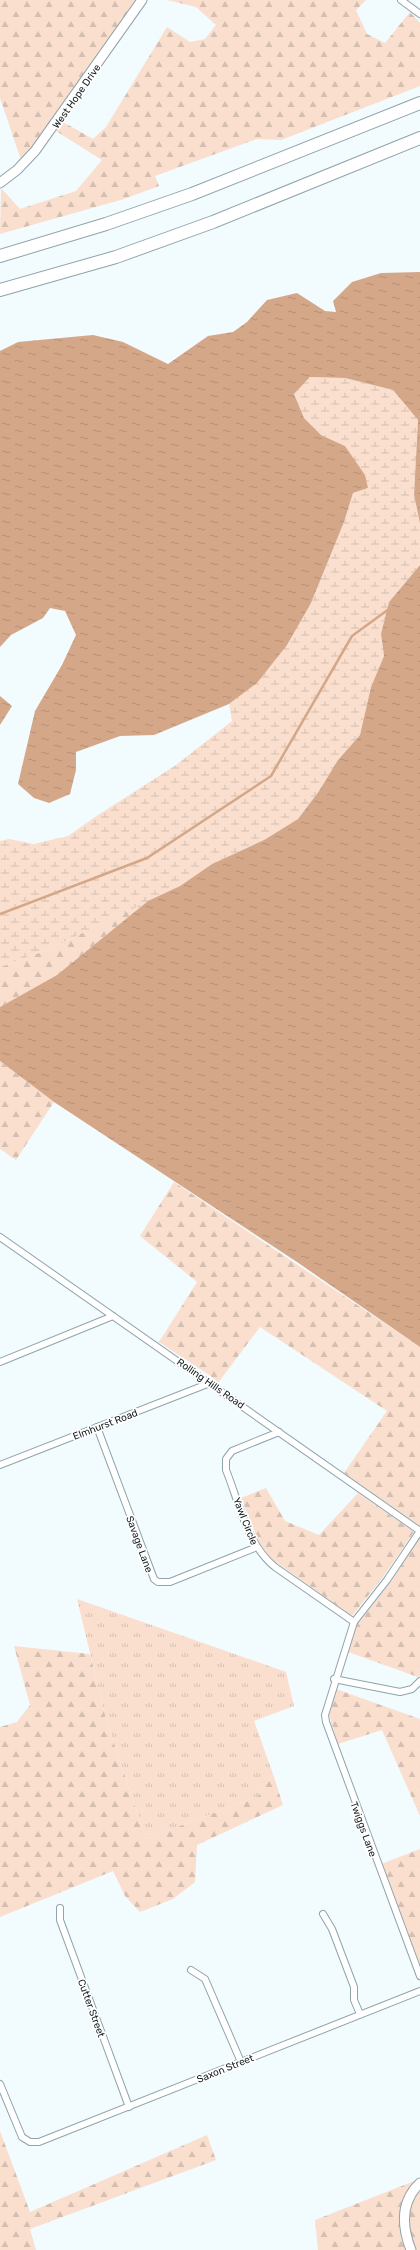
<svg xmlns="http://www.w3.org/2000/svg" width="420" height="2250" font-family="Rubik,sans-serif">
<defs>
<pattern id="grass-tufts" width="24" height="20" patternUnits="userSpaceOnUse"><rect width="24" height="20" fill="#fadfcf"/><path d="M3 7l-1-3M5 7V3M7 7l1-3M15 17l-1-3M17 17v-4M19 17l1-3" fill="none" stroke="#d5bfb1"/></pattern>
<pattern id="forest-firs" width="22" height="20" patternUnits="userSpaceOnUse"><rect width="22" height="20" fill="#fadfcf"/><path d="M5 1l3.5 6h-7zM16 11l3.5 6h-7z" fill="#d5bfb1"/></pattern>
<pattern id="wetland-marsh" width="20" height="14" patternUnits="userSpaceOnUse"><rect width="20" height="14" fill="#fadfcf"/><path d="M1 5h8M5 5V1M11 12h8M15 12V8" fill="none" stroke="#d5bfb1"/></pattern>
<pattern id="water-ripples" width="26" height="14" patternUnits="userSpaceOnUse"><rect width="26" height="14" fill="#d5a789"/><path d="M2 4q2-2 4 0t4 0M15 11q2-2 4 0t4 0" fill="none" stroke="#b68f76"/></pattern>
</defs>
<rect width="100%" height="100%" fill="#f2fbfe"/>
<polygon fill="url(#grass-tufts)" points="77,1599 286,1672 294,1706 254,1721 273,1774 258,1796 146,1839 106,1719"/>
<g fill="url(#forest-firs)">
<polygon points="0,0 137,0 32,148 21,160 0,98"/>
<polygon points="167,0 366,0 356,10 367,34 385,43 410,12 420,23 420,86 281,140 257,139 155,176 159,186 124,199 0,234 1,188 20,209 76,191 102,160 56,131 63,122 93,139 106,127 167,27 190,42 205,39 216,25 196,7"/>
<polygon points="148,901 57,975 0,1007 0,967 47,950"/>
<polygon points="0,1061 54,1102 16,1160 0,1149"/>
<polygon points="174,1182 420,1347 420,1526 344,1473 387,1411 260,1327 218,1383 212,1377 159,1342 197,1282 140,1236"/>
<polygon points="266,1488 285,1521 319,1535 358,1493 414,1532 383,1577 352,1616 269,1557 259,1542 241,1498"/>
<polygon points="420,1538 420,1675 418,1677 348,1652 357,1625 390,1583"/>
<polygon points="14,1646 90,1654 106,1719 146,1839 258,1796 273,1774 283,1805 197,1845 195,1882 173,1899 140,1912 125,1896 113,1871 0,1917 0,1727 17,1722 30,1705"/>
<polygon points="336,1689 420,1719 420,1816 382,1730 338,1744 329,1715"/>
<polygon points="420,1849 420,1965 381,1864"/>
<polygon points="0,2131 30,2212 207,2135 216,2160 30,2229 36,2250 0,2250"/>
<path d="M417,2180C396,2201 399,2224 407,2250H318L315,2220Z"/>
<path d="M420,2190V2250H416C408,2230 404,2207 420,2190Z"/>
</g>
<polygon fill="url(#wetland-marsh)" points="310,377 345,378 393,390 418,420 414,495 420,523 420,565 389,602 381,634 384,656 371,687 360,735 338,760 319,791 298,819 264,840 212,864 180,886 47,950 0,967 0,841 9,839 34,844 68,836 95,817 176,765 232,721 229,704 257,683 311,603 344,522 353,493 368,488 345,446 321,435 304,418 294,394"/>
<g fill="url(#water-ripples)">
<polygon points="420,272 420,523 414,495 418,420 393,390 345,378 310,377 294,394 304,418 321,435 345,446 365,475 368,488 353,493 344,522 311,603 287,645 257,683 229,704 154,735 120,736 76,752 76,770 70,794 49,803 34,798 18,784 35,711 62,665 76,635 65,611 50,608 43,618 11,635 0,647 0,351 18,342 93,335 123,342 168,364 208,336 233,332 247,322 267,300 297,293 325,311 336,312 333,301 352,282 381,273"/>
<polygon points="420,565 420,1347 297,1262 54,1102 0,1061 0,1007 57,975 148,901 180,886 212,864 264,840 298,819 319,791 338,760 360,735 371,687 384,656 381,634 389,602"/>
<polygon points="0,696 12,706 0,725"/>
</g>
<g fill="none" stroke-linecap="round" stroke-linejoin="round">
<polyline stroke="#d5a789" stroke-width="2.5" points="0,914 147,858 271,776 352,636 389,609"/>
<defs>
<g id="street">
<polyline points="401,0 420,14"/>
<polyline points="0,1237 420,1531"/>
<polyline points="0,1362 113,1316"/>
<polyline points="97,1427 154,1579 158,1582 170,1582 257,1547"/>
<path d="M279,1432L232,1451L226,1459V1470C239,1502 247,1545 275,1567L354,1622"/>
<polyline points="0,1465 210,1383"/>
<polyline points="420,1531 387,1580 354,1622 325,1715 326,1722 420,1976"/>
<polyline points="334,1679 400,1692 412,1689 420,1681"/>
<polyline points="60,1908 60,1920 129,2107"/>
<polyline points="323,1914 332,1929 354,1987 354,2000 360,2014"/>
<polyline points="191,1970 205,1979 241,2062"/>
<polyline points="0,2084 22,2137 30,2142 39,2142 420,1991"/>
</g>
<g id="secondary">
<polyline points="0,183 17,170 35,151 142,0"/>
<path d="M411,2250C402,2227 400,2202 420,2183"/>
</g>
<g id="highway">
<polyline points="0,256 106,224 192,194 420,103"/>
<polyline points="0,290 116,257 213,222 420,138"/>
</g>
</defs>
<use href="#street" stroke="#8fa4ab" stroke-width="8"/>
<use href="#secondary" stroke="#8fa4ab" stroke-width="11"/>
<use href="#highway" stroke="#8fa4ab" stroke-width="14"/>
<use href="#street" stroke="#fff" stroke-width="6"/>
<use href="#secondary" stroke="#fff" stroke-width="9"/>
<use href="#highway" stroke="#fff" stroke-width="12"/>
</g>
<g text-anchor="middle" stroke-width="3.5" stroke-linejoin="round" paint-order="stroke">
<g font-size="10" fill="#151e20" stroke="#fff">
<text transform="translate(76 96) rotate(-55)" y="4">West Hope Drive</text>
<text transform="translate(211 1383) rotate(35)" y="4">Rolling Hills Road</text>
<text transform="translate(105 1424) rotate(-21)" y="4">Elmhurst Road</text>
<text transform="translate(246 1521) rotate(68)" y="4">Yawl Circle</text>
<text transform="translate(140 1544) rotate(70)" y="4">Savage Lane</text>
<text transform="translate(364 1829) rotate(70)" y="4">Twiggs Lane</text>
<text transform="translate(92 2008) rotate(70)" y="4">Cutter Street</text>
<text transform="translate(225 2068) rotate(-22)" y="4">Saxon Street</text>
</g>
</g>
</svg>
